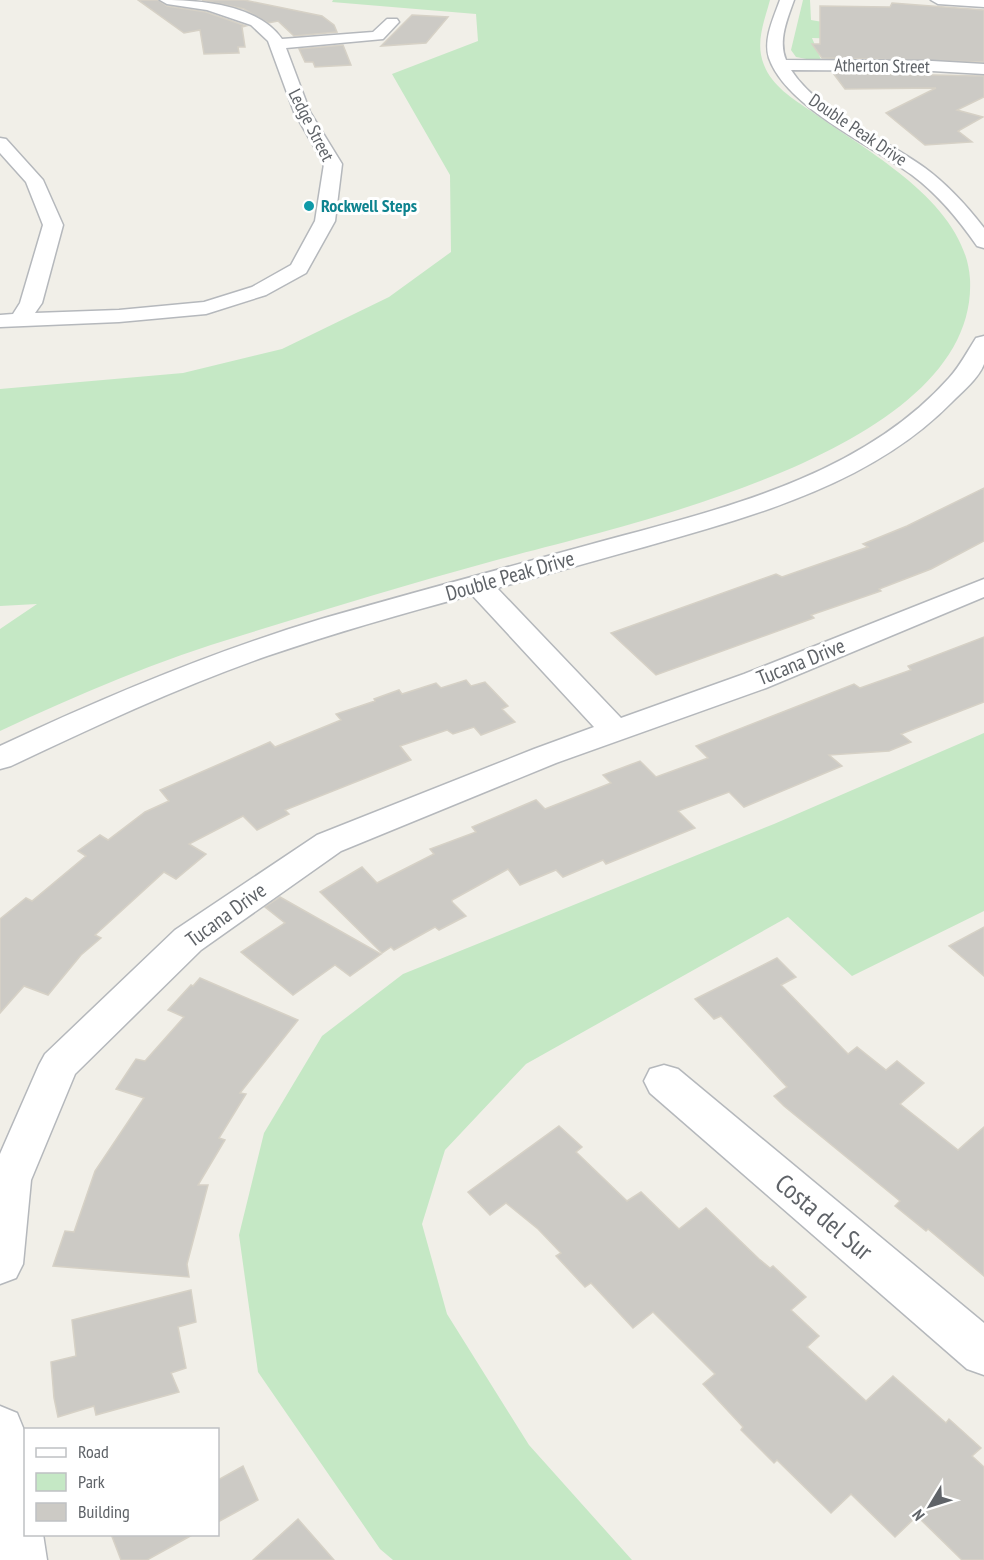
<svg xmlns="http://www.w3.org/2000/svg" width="984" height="1560" font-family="'PT Sans Narrow',sans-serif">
<rect width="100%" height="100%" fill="#f1efe8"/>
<g fill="#c5e8c5">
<path d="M333,0H770C764,22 755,43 764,65C772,86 793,99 811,111C866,151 965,202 970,279C979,453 619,526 493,561C409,584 326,609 243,635C159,660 79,694 0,731V629L37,604L0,606V389L183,373L282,349L389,297L451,252L450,175L392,74L478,41L476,14L332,2Z"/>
<polygon points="803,0 810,0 811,20 934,41 812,38 822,62 796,57 791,50"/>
<polygon points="984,733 984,911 852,976 788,917 526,1064 445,1150 422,1224 447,1314 529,1445 632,1560 393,1560 380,1549 258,1372 239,1235 264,1133 322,1036 403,974 774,824"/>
</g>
<g fill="#cccac5" stroke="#d6d1c6" stroke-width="1.5">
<polygon points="138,0 158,0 167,6 206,12 246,26 242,27 245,47 238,47 239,53 237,53 204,54 200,30 184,33"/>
<polygon points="202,0 244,0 322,16 334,25 337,32 294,36 278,21 268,23 244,9"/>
<polygon points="892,3 984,10 984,62 822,58 812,44 820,44 820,6 890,7"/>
<polygon points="412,15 448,17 426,43 381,46"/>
<polygon points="343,45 351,65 315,67 313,62 305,62 299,49"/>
<polygon points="833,73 984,76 984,97 957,110 983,117 958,131 972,142 925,145 886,113 936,88 845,89"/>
<polygon points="984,488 984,541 931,569 879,589 881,591 811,615 814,618 656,675 611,633 776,574 782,577 868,547 863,544 907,526"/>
<polygon points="984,637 984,702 901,734 911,742 889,751 829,755 842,766 744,807 729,792 678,811 695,828 606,864 603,860 563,877 556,870 520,885 508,869 452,900 452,902 466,916 439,930 435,927 394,950 391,947 382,953 320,892 362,867 377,883 434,854 430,849 476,832 472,827 536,800 545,809 611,783 603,775 640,761 656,777 708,758 696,746 854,684 860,688 911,670 908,666"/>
<polygon points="466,680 471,686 485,682 508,706 502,709 515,722 481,735 474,727 453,734 447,730 400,746 411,760 285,810 289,814 257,830 243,816 189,844 206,854 176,879 164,872 95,935 101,938 81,955 48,995 24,986 0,1013 0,919 26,898 32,901 86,856 78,851 100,835 108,840 145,812 169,801 160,790 270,742 275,747 341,720 336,714 375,701 374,699 399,690 402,694 436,683 441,688"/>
<polygon points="280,897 381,954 350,976 335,965 293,995 241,952 285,923 265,907"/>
<polygon points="984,927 984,976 949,946"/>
<polygon points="777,958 796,977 781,985 848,1054 857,1047 886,1070 897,1061 924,1083 900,1104 958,1150 984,1127 984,1276 928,1229 926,1231 895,1206 900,1201 784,1106 774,1096 787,1087 721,1016 714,1019 695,999"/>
<polygon points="200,978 298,1020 240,1093 246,1094 219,1138 225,1140 198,1185 208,1185 187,1264 189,1277 53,1266 65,1231 74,1232 95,1171 144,1098 116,1089 136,1059 145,1061 184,1017 168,1010 191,985 193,986"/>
<polygon points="559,1126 582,1147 576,1152 627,1201 641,1192 679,1229 706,1208 759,1259 770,1268 773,1266 806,1297 791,1310 819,1336 807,1347 866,1401 893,1376 946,1423 949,1419 981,1448 972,1456 984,1467 984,1560 962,1560 917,1516 895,1537 851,1494 831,1513 777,1460 774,1463 741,1430 743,1427 703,1384 715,1374 653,1312 633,1328 591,1283 585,1287 556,1256 561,1253 538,1229 506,1203 490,1215 468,1192"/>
<polygon points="191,1290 196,1322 178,1327 186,1368 171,1373 179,1392 96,1415 94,1406 58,1417 54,1398 51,1362 76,1356 72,1320"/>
<polygon points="243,1466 258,1500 218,1522 218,1480"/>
<polygon points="298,1519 334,1560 253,1560"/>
<polygon points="111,1534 194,1534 147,1560 121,1560"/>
</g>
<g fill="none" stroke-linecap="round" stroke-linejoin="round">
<defs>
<g id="minor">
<path d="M160,0C200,0 257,4 282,39L373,32L387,19H397L399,22L383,39L286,48L310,112L342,164L335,221L306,273L266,295L206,314L119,322L0,327V315L13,314L20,303L43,225L26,182L0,153V138L6,139L43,180L63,225L42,303L35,313L119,310L204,302L252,287L291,265L315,221L324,164L294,112L268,41L251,25L207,10L167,4Z"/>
<path d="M780,0H794C787,20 778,40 786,60L932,61L984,64V74L932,71L791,70C819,113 884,138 925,168C948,185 967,206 984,228V248L977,246C959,220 939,195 912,175C871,145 786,107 769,58C763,39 774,17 780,0Z"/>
<polygon points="931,0 984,0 984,7 938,4"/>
<path d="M984,336C984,344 984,356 984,364C979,378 962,392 952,402C873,483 757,515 651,545C600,559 549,574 497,588L621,718L744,674L984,579V597L766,688L556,763L341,851L201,950L75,1074L31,1180L23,1264L16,1278L0,1284V1154L39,1065L45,1054L175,930L317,835L534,749L594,727L472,595C403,613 335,633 267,656C179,687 95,726 11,766L0,769V746C104,697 211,652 321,619C411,593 501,569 592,544C716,510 859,479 949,378C960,366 967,352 976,338Z"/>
<polygon points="664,1065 678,1069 984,1323 984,1375 967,1369 650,1093 644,1081 650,1069"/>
<polygon points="0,1406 17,1413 26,1435 26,1534 43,1534 47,1560 0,1560"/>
</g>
</defs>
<use href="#minor" stroke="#b5b8bc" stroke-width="3"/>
<use href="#minor" fill="#fff" fill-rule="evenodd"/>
</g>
<circle fill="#0f9aa8" stroke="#fff" stroke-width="2" cx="309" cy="206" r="6"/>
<g text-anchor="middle" stroke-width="6" stroke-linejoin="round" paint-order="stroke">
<g font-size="18" fill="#5f6368" stroke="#fff">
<text transform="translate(882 66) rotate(1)" y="6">Atherton Street</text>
<text transform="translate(311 125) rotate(63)" y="6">Ledge Street</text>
<text transform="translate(858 130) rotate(34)" y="6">Double Peak Drive</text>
</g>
<g font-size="18" font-weight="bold" fill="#0d838f" stroke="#fff" text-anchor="start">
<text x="321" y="212">Rockwell Steps</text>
</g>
<g font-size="21" fill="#5f6368" stroke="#fff">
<text transform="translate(510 576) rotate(-16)" y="7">Double Peak Drive</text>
<text transform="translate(801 662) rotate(-22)" y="7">Tucana Drive</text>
<text transform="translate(226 915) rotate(-36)" y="7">Tucana Drive</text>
</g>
<g font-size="26" fill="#5f6368" stroke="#fff">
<text transform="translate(824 1217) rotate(40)" y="9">Costa del Sur</text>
</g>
</g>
<rect x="24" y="1428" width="195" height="108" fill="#ffffff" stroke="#bfc1c3" stroke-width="1.5"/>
<rect x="36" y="1448" width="30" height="9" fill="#ffffff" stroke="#bfc1c3" stroke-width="1.5"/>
<text x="78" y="1458" font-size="18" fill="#5f6368">Road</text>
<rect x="36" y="1473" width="30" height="18" fill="#c5e8c5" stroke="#bfc1c3" stroke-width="1.5"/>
<text x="78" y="1488" font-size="18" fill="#5f6368">Park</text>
<rect x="36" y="1503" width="30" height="18" fill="#cccac5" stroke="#bfc1c3" stroke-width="1.5"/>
<text x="78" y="1518" font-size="18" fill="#5f6368">Building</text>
<g transform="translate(930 1506) rotate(232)" stroke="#ffffff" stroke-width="4.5" paint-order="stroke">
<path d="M0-4.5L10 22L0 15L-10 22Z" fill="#5f6368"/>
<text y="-9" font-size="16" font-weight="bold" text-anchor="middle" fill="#5f6368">N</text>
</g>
</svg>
